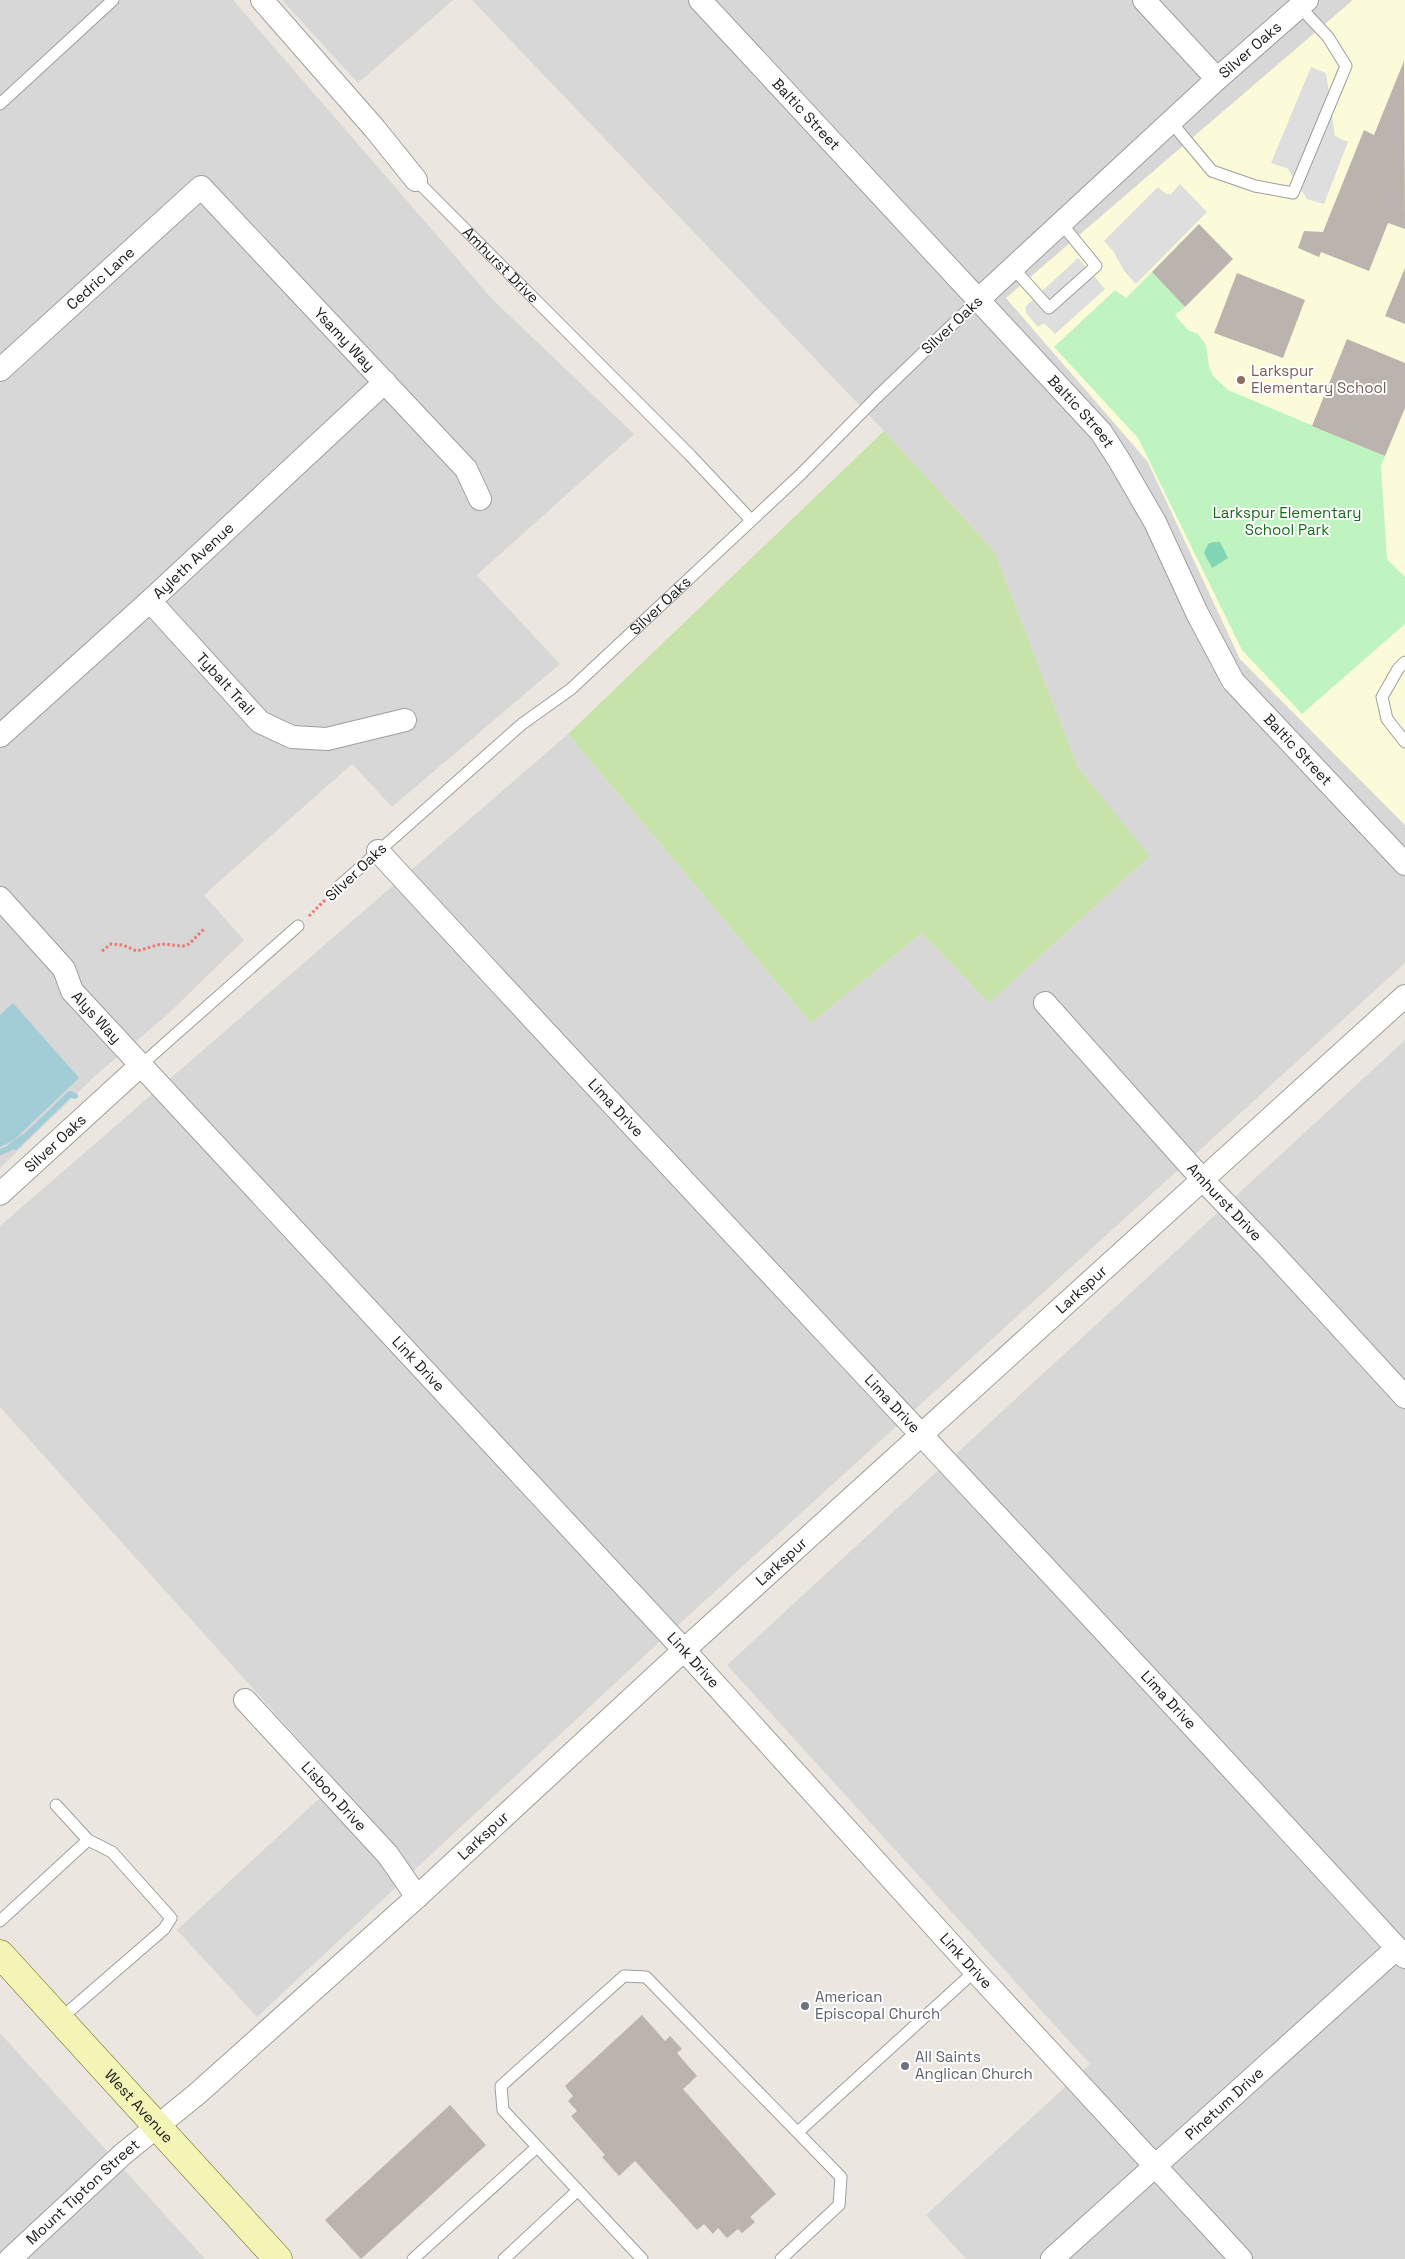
<svg xmlns="http://www.w3.org/2000/svg" width="1405" height="2259" font-family="'Space Grotesk',sans-serif">
<rect width="100%" height="100%" fill="#ebe7e0"/>
<g fill="#d8d7d7">
<polygon points="0,0 233,0 493,300 634,434 477,575 560,664 392,807 352,764 204,895 244,940 167,1015 96,1075 0,1168"/>
<polygon points="282,0 453,0 358,83"/>
<polygon points="472,0 1353,0 1006,298 1148,462 1240,659 1405,825 1405,963 642,1658 257,2017 177,1930 337,1782 0,1407 0,1226 568,734 811,1023 922,933 989,1003 1149,857 1078,768 994,551 884,431"/>
<polygon points="1405,1040 1405,2259 966,2259 926,2215 1090,2064 727,1665"/>
<polygon points="0,2033 205,2259 0,2259"/>
</g>
<polygon fill="#fcfbd9" points="1353,0 1405,0 1405,825 1240,659 1148,462 1006,298"/>
<polygon fill="#c8e3a9" points="884,431 994,551 1078,768 1150,856 989,1003 922,933 811,1023 568,734"/>
<polygon fill="#bff4c1" points="1152,272 1185,307 1175,315 1188,330 1198,334 1206,345 1209,367 1214,377 1228,390 1385,456 1381,466 1387,559 1405,577 1405,624 1302,714 1242,650 1138,438 1054,347 1115,290 1126,298"/>
<polygon fill="#83d6b3" points="1213,542 1220,542 1228,558 1212,568 1204,553 1208,544"/>
<g fill="#dedede">
<polygon points="1311,67 1326,73 1335,136 1348,142 1324,204 1307,199 1287,168 1271,163"/>
<polygon points="1180,184 1207,212 1136,284 1125,272 1113,251 1104,241 1158,187 1166,194 1171,194"/>
<polygon points="1078,258 1105,289 1055,334 1044,323 1038,327 1026,313 1026,306"/>
</g>
<polygon fill="#a3cdd6" points="13,1003 79,1078 14,1140 0,1147 0,1015"/>
<g fill="none" stroke-linecap="round" stroke-linejoin="round">
<polyline stroke="#a3cdd6" stroke-width="6" points="0,1152 8,1149 22,1138 15,1147 70,1094 75,1096"/>
</g>
<g fill="#bbb3ad">
<polygon points="1404,61 1405,229 1388,223 1369,271 1321,252 1319,257 1298,248 1304,231 1323,232 1364,130 1374,135"/>
<polygon points="1199,224 1233,259 1185,307 1152,272"/>
<polygon points="1405,268 1405,324 1385,316"/>
<polygon points="1237,273 1305,300 1283,358 1214,333"/>
<polygon points="1347,339 1405,363 1405,408 1385,456 1312,426"/>
<polygon points="642,2015 665,2041 670,2036 682,2049 677,2053 697,2076 683,2089 776,2194 750,2217 755,2222 742,2233 738,2229 727,2238 718,2228 713,2234 704,2224 697,2230 635,2161 619,2176 602,2157 605,2155 571,2116 577,2111 568,2101 573,2096 565,2086"/>
<polygon points="450,2105 486,2145 361,2259 325,2220"/>
</g>
<g fill="none" stroke-linecap="round" stroke-linejoin="round">
<defs>
<g id="service">
<polyline points="0,104 113,0"/>
<polyline points="1171,122 1212,171 1255,186 1293,193 1346,66 1328,37 1300,7"/>
<path id="s1" d="M416,180L690,455L751,520"/>
<polyline points="1014,269 1049,308 1096,266 1061,223"/>
<polyline points="1405,662 1398,669 1382,697 1387,719 1405,742"/>
<path id="s2" d="M336,889L522,724L571,689L800,475L877,397L977,301"/>
<polyline points="141,1065 298,926"/>
<polyline points="0,1921 88,1840 56,1805"/>
<polyline points="60,2019 164,1929 171,1918 112,1852 88,1840"/>
<polyline points="798,2132 975,1971"/>
<polyline points="413,2259 537,2147"/>
<polyline points="504,2259 577,2191"/>
<polyline points="642,2259 503,2110 501,2086 624,1976 646,1977 841,2177 839,2205 781,2259"/>
</g>
<g id="minor">
<polyline points="262,0 375,129 416,180"/>
<path id="s3" d="M700,0L1101,432L1119,460L1155,522L1197,613L1233,681L1405,864"/>
<polyline points="1144,0 1217,79"/>
<path id="s4" d="M977,301L1217,79L1307,0"/>
<path id="s5" d="M0,370L201,187L466,469L480,499"/>
<path id="s6" d="M150,601L260,722L292,737L327,739L405,720"/>
<path id="s7" d="M0,736L150,601L385,382"/>
<path id="s8" d="M378,851C718,1221 1066,1585 1405,1957"/>
<path id="s9" d="M0,898L64,969L72,991L684,1650L975,1971L1241,2259"/>
<path id="s10" d="M1045,1003L1202,1179L1270,1250L1405,1397"/>
<path id="s11" d="M0,1194L141,1065"/>
<path id="s12" d="M245,1700L388,1855L417,1897"/>
<path id="s13" d="M10,2259L123,2154L197,2094L417,1897L684,1650L1405,996"/>
<path id="s14" d="M1052,2259L1397,1948"/>
</g>
<g id="secondary">
<path id="s15" d="M0,1954L278,2259"/>
</g>
</defs>
<use href="#service" stroke="#9e9e9e" stroke-width="13"/>
<use href="#minor" stroke="#9e9e9e" stroke-width="24"/>
<use href="#secondary" stroke="#60660c" stroke-width="29"/>
<g stroke="#ee776f" stroke-width="3" stroke-dasharray="2.5 2.5" stroke-linecap="butt">
<polyline points="309,916 325,900"/>
<polyline points="102,951 111,944 123,945 137,951 161,944 183,946 189,944 204,929"/>
</g>
<use href="#service" stroke="#fff" stroke-width="11"/>
<use href="#minor" stroke="#fff" stroke-width="22"/>
<use href="#secondary" stroke="#f3f4b6" stroke-width="28"/>
</g>
<circle fill="#8d6e63" stroke="#fff" stroke-width="2" cx="1241" cy="380" r="5"/>
<g fill="#6b7280" stroke="#fff" stroke-width="2">
<circle cx="805" cy="2006" r="5"/>
<circle cx="905" cy="2066" r="5"/>
</g>
<g text-anchor="middle" stroke-width="4" stroke-linejoin="round" paint-order="stroke">
<g font-size="15" fill="#1a1a1a" stroke="#fff">
<text dy="5" stroke="none"><textPath href="#s4" startOffset="371">Silver Oaks</textPath></text>
<text dy="5" stroke="none"><textPath href="#s3" startOffset="156">Baltic Street</textPath></text>
<text dy="5" stroke="none"><textPath href="#s1" startOffset="120">Amhurst Drive</textPath></text>
<text dy="5" stroke="none"><textPath href="#s5" startOffset="136">Cedric Lane</textPath></text>
<text transform="translate(952 325) rotate(-43)" y="5">Silver Oaks</text>
<text dy="5" stroke="none"><textPath href="#s5" startOffset="481">Ysamy Way</textPath></text>
<text dy="5" stroke="none"><textPath href="#s3" startOffset="561">Baltic Street</textPath></text>
<text dy="5" stroke="none"><textPath href="#s7" startOffset="261">Ayleth Avenue</textPath></text>
<text dy="5" stroke="none"><textPath href="#s2" startOffset="431">Silver Oaks</textPath></text>
<text dy="5" stroke="none"><textPath href="#s6" startOffset="112">Tybalt Trail</textPath></text>
<text dy="5" stroke="none"><textPath href="#s3" startOffset="966">Baltic Street</textPath></text>
<text transform="translate(356 872) rotate(-43)" y="5">Silver Oaks</text>
<text dy="5" stroke="none"><textPath href="#s9" startOffset="155">Alys Way</textPath></text>
<text dy="5" stroke="none"><textPath href="#s8" startOffset="350">Lima Drive</textPath></text>
<text dy="5" stroke="none"><textPath href="#s11" startOffset="75">Silver Oaks</textPath></text>
<text dy="5" stroke="none"><textPath href="#s10" startOffset="268">Amhurst Drive</textPath></text>
<text dy="5" stroke="none"><textPath href="#s13" startOffset="1445">Larkspur</textPath></text>
<text dy="5" stroke="none"><textPath href="#s9" startOffset="628">Link Drive</textPath></text>
<text dy="5" stroke="none"><textPath href="#s8" startOffset="755">Lima Drive</textPath></text>
<text dy="5" stroke="none"><textPath href="#s13" startOffset="1040">Larkspur</textPath></text>
<text dy="5" stroke="none"><textPath href="#s9" startOffset="1032">Link Drive</textPath></text>
<text dy="5" stroke="none"><textPath href="#s8" startOffset="1160">Lima Drive</textPath></text>
<text dy="5" stroke="none"><textPath href="#s12" startOffset="131">Lisbon Drive</textPath></text>
<text dy="5" stroke="none"><textPath href="#s13" startOffset="635">Larkspur</textPath></text>
<text dy="5" stroke="none"><textPath href="#s9" startOffset="1438">Link Drive</textPath></text>
<text dy="5" stroke="none"><textPath href="#s14" startOffset="232">Pinetum Drive</textPath></text>
<text dy="5" stroke="none"><textPath href="#s15" startOffset="206">West Avenue</textPath></text>
<text dy="5" stroke="none"><textPath href="#s13" startOffset="99">Mount Tipton Street</textPath></text>
</g>
<g font-size="15" fill="#785e54" stroke="#fff" text-anchor="start">
<text x="1251" y="376">Larkspur<tspan x="1251" dy="17">Elementary School</tspan></text>
</g>
<g font-size="15" fill="#136e17" stroke="#fff">
<text x="1287" y="518">Larkspur Elementary<tspan x="1287" dy="17">School Park</tspan></text>
</g>
<g font-size="15" fill="#5b616d" stroke="#fff" text-anchor="start">
<text x="815" y="2002">American<tspan x="815" dy="17">Episcopal Church</tspan></text>
<text x="915" y="2062">All Saints<tspan x="915" dy="17">Anglican Church</tspan></text>
</g>
</g>
</svg>
